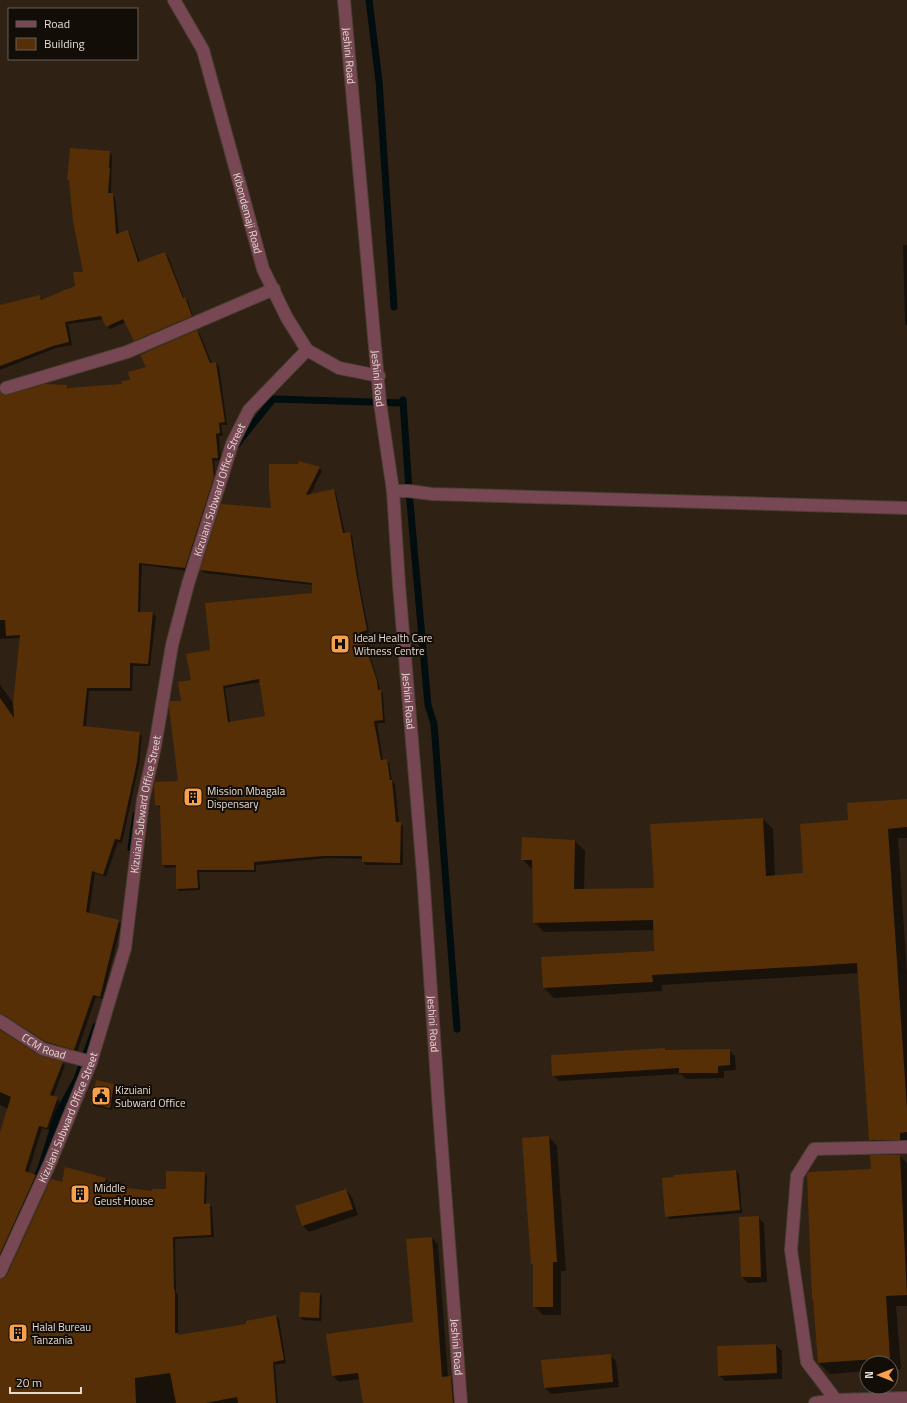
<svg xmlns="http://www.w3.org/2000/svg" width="907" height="1403" font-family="'Titillium Web',sans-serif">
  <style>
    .shadow { fill: #0007; fill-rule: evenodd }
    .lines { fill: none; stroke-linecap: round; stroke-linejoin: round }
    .stream { stroke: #020d0f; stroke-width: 7 }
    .building { fill: #562f06; fill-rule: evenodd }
    .minor-casing { stroke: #4c3f32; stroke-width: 14 }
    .minor { stroke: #784754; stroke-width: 12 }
    .labels { text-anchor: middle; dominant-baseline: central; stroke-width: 4; stroke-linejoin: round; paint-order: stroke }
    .street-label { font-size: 11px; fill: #e4dad2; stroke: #130d07 }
    .poi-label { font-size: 11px; fill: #e4dad2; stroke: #130d07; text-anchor: start }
  </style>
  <rect width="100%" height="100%" fill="#2f2214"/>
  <!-- shadow -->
  <g class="shadow">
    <path d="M109,152L112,155L111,194L115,197L119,234L128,231L130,234L140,262L165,253L168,256L184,298L188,301L194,319L137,343L134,340L126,322L110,329L107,326L104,319L68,324L72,345L56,348L0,370V307L40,296L43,300L76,287L84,272L70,181L68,180Z"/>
    <path d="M903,245H907V326L905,324Z"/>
    <path d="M197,331L200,334L212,364L216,363L219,366L227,425H221L223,436H219L221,460L214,461L216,480L188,571L142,565L140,613H153L156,616L150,666H133L132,691H89L86,727L139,733L142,736L139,765L122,843L118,842L106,877L95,873L89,914L118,921L121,924L103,999L96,997L77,1052L50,1045L8,1017H0V685L14,704L20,638L0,639V384L3,387L1,394L5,396L66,386L70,389L123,385L132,381L147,367Z"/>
    <path d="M319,468L322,471L310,495L333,490L336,493L345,533H349L352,536L359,581L369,632L363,635L379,684L380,691L383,694L385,723H377L383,761L386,760L389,763L392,781L395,784L399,823L403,826V865H366L363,862V859L327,858L256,865V872H199L200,890L179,891L177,888V867L166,868L163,865L161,808L156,805L179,782L183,702L192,681L211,651L312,594L313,585L204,573L201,570ZM261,682L266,717L230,723L225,688Z"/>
    <path d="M907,800V838H898L907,974V1149L880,1150L870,1140L859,973L662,985V991L554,998L544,988L655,952L654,930L544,932L534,922L532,869L522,859L575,841L585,851L584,890L655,889L651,825L763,819L773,829L775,876L804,874L849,821Z"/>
    <path d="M0,1031L39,1056L63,1063L65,1066L53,1097L60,1101L50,1130L42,1128L28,1173L36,1176L39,1179L0,1265V1135L8,1109L0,1105Z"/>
    <path d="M665,1049L667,1051L729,1050L735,1056L736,1070L724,1071V1078L686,1079L681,1074L559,1081L553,1075Z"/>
    <path d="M96,1082L114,1085L117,1088L112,1110L94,1106L92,1104Z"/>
    <path d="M549,1137L557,1146L566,1271H561V1315H543L534,1306V1266L532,1264Z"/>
    <path d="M871,1156H900L907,1163V1306H896L901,1369L891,1370V1363H867V1371L830,1374L819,1363L872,1170Z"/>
    <path d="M736,1171L739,1174L742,1213L669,1219L666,1216Z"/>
    <path d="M205,1173L207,1176L206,1205L209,1204L212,1207L214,1237L175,1239L176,1293L178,1294V1334L179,1336L247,1325L276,1316L279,1319L286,1363L275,1365L278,1403H0V1280L7,1276L62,1184L105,1178L108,1181V1184L126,1189L153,1192L166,1190Z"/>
    <path d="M346,1190L352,1197L358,1215L309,1232L303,1226Z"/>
    <path d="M758,1217L764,1223L767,1282L748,1283L742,1277Z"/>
    <path d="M432,1238L438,1244L448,1377H451L457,1383L459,1403H364L360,1379L339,1382L333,1376L414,1323Z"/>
    <path d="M319,1294L322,1296L321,1321L303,1320L300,1317Z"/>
    <path d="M776,1345L782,1351V1379L725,1381L719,1375Z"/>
    <path d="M610,1355L616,1361L619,1387L551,1394L545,1388Z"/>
  </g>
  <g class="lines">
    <!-- stream -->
    <g class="stream">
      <path d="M369,0L379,81L394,307"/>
      <path d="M403,400L409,491L428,705L434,724L457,1029"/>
      <path d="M237,444L273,399L403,403"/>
      <path d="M131,848L136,815"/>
      <path d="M0,1255L8,1241L25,1198L40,1171L58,1114L77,1079L96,1026"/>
    </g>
  </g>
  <!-- building -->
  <g class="building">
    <path d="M70,148L110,151L109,168H110L108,193H113L116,234L128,230L138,262L165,252L183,298L185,297L192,316L134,341L123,319L106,327L101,316L65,322L69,342L53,346L0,366V305L40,295L41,300L75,286L73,272H83L73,221L69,180H67Z"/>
    <path d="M197,330L210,363L216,362L225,422L219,423L220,433L216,434L218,458H212L214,477L185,568L139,563L138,612H153L148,664L130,663V688H87L83,726L140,732L137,762L120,840L115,839L103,875L92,871L86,912L119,920L100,997L93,995L74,1050L46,1042L4,1015L0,1014V698L14,718L13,703L20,635L6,636L5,620H0V392L4,395H8L45,384L67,385V388L122,384L121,381L130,380L128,372L146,367L140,355Z"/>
    <path d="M299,461L320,467L306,495L334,489L343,533L350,532L357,578L367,630L361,632L377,681L378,690H381L383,720L374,721L381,760L387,759L390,780H392L396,822H401L400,863L362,862V856H323L254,862V870H197L198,888L176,889V865H162L160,806L155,805L154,785L155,782L178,781L169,707L170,701H181L178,682L191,680L186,654L210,650L205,603L312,593V583L200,570L221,504L271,508L269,489V464H298ZM259,679L265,716L228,722L223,686Z"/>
    <path d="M907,799V827L888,829L907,1109V1132L900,1133V1140H869L857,963L811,966L652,975L653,982L543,988L541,957L654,951L653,920L533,923L532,860H521L522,837L575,840L574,889L654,888L650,824L763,818L766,876L803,873L800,824L848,820L847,803Z"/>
    <path d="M0,1030L39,1055L63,1062L50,1095L58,1097L47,1128L39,1126L25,1171L36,1175L0,1254V1132L11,1097L0,1092Z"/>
    <path d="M665,1048V1050L730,1049V1065L718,1066V1073H679V1068L552,1076L551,1055Z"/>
    <path d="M96,1080L114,1084L110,1108L91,1104Z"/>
    <path d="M549,1136L557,1262H553V1307H533V1264H531L522,1138Z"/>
    <path d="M870,1155H900L907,1295L886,1296L890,1358L818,1363L813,1299H812L807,1174L809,1172L871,1169Z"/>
    <path d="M65,1167L106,1178L105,1182L126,1188L152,1191V1189H166V1171L205,1172L204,1204L210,1203L211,1235L173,1237L174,1290H175V1333H178V1335L246,1324V1321L276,1315L284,1360L273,1362L276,1403H238L237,1397L206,1403H176L170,1373L135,1378L136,1403H0V1279L4,1278L7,1275L51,1179L62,1182Z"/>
    <path d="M736,1170L740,1210L665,1217L662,1178L674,1177V1175Z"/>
    <path d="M346,1189L353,1209L302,1226L295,1206Z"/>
    <path d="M759,1216L761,1277H741L739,1217Z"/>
    <path d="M432,1237L442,1377L451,1376L453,1403H363L358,1373L332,1376L326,1334L413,1322L406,1239Z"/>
    <path d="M300,1292L320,1293L319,1318L299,1317Z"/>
    <path d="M776,1344L777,1373L718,1376L717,1346Z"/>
    <path d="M611,1354L613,1382L544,1388L541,1360Z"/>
  </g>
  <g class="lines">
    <defs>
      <g id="minor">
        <path id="s1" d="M174,0L203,50L263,269L287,318L307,350L339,368L379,376"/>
        <path id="s2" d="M344,0L380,403L393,491L399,585L423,873L439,1111L461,1403"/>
        <path d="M6,388L127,352L274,289"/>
        <path d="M393,491H409L432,494L907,508"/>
        <path id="s3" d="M0,1021L43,1049L91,1062"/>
        <path id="s4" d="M0,1272L50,1163L91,1062L125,948L143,800L155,746L172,645L188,584L229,454L232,444L249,410L307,350"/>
        <path d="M836,1400L807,1362L791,1250L797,1176L814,1149L907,1147"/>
        <path d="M815,1403L836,1400L907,1398"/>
      </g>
    </defs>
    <!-- minor casing -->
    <use href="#minor" class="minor-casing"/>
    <!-- minor -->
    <use href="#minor" class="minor"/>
  </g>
  <!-- icons -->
  <defs>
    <symbol id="hospital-square" viewBox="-11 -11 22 22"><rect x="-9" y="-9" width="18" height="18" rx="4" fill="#f8a04b" stroke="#130d07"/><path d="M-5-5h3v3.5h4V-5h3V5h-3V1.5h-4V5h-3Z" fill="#111"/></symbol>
    <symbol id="building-square" viewBox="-11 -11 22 22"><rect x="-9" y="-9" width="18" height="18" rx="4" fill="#f8a04b" stroke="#130d07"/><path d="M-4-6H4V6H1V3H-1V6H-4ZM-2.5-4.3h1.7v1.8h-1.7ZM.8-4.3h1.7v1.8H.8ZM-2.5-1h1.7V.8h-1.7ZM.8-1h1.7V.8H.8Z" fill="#111"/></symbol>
    <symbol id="civic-square" viewBox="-11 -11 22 22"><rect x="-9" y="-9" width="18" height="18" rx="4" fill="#f8a04b" stroke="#130d07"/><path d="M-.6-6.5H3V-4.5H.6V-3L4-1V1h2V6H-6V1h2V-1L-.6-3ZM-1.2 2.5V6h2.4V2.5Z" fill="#111"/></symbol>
  </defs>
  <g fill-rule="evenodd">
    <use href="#hospital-square" x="329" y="633" width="22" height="22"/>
    <use href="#building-square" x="182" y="786" width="22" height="22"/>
    <use href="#civic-square" x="90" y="1085" width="22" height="22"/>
    <use href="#building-square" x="69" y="1183" width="22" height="22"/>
    <use href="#building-square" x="7" y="1322" width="22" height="22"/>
  </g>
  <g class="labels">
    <!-- street labels -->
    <g class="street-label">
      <text stroke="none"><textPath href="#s2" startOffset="56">Jeshini Road</textPath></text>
      <text stroke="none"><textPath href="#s1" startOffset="227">Kibondemaji Road</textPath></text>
      <text stroke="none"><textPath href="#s2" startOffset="380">Jeshini Road</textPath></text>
      <text stroke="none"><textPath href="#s4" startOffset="817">Kizuiani Subward Office Street</textPath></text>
      <text stroke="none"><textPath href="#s2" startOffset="704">Jeshini Road</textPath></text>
      <text stroke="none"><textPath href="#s4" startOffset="493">Kizuiani Subward Office Street</textPath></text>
      <text stroke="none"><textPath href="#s2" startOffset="1028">Jeshini Road</textPath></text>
      <text stroke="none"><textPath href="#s3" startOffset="51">CCM Road</textPath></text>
      <text stroke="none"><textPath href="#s4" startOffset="169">Kizuiani Subward Office Street</textPath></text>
      <text stroke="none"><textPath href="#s2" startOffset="1352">Jeshini Road</textPath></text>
    </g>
    <!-- poi labels -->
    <g class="poi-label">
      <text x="354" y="638">Ideal Health Care<tspan x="354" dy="13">Witness Centre</tspan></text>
      <text x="207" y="791">Mission Mbagala<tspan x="207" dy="13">Dispensary</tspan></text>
      <text x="115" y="1090">Kizuiani<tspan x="115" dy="13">Subward Office</tspan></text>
      <text x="94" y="1188">Middle<tspan x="94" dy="13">Geust House</tspan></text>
      <text x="32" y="1327">Halal Bureau<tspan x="32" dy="13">Tanzania</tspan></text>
    </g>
  </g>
  <!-- legend -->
  <rect x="8" y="8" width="130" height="52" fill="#130d07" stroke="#675f58"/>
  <rect x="16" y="21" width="20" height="6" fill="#784754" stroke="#675f58"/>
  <text x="44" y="28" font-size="12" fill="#e4dad2">Road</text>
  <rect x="16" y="38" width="20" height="12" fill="#562f06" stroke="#675f58"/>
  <text x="44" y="48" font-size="12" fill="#e4dad2">Building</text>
  <!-- north arrow -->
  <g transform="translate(879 1375) rotate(270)"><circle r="19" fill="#130d07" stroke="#675f58"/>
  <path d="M0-3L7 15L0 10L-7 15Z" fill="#f8a04b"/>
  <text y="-6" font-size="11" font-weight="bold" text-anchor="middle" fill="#e4dad2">N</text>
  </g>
  <!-- scale -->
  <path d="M10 1387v6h71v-6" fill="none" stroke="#e4dad2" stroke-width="2"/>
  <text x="16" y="1387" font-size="12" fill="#e4dad2" stroke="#130d07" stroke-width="3" paint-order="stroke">20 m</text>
</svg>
